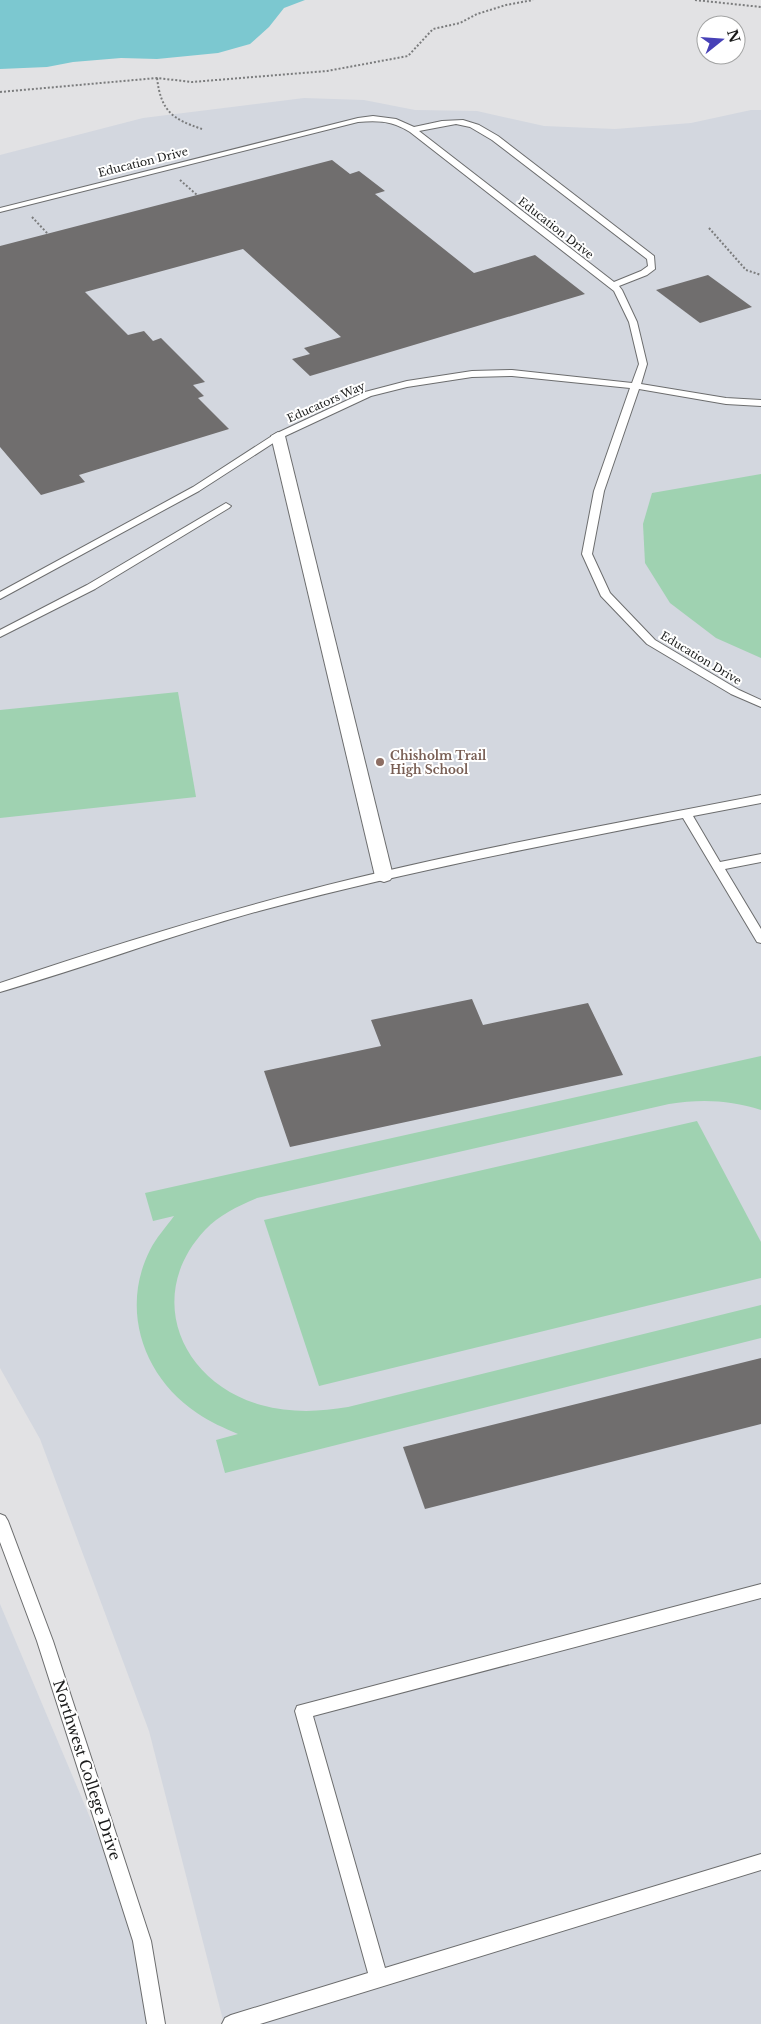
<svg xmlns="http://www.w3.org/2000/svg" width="761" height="2024" font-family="'Libre Baskerville',serif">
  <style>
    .built { fill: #d3d7df }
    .green { fill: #9fd2b1 }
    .water { fill: #7cc8d0 }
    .building { fill: #706e6e }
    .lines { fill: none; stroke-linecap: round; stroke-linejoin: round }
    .service-casing { stroke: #6c6d6e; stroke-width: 2 }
    .pedestrian-casing { stroke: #6c6d6e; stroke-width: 2 }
    .path { stroke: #7b7c7d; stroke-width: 2; stroke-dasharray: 2 2; stroke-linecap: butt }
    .service { fill: #fff; fill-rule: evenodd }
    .pedestrian { fill: #fff; fill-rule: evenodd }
    .education-dot { fill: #8d6e63; stroke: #fff; stroke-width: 2 }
    .labels { text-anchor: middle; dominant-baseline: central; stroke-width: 4; stroke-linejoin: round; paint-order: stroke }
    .far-street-label { font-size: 11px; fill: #1a1b1b; stroke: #fff }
    .education-label { font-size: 12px; font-weight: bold; fill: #785e54; stroke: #fff; text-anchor: start }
    .near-street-label { font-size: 15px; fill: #1a1b1b; stroke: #fff }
  </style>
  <rect width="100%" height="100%" fill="#e2e2e4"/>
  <!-- built -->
  <g class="built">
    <path d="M304,98L364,100L415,110L477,111L544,126L615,129L691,123L751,110H761V2024H224L149,1731L40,1439L0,1368V155L143,118Z"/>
    <path d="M0,1604L142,1941L152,2024H0Z"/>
  </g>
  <!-- green -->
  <g class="green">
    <path d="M761,474V658L716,638L670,603L645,563L643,524L652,493Z"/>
    <path d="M178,692L196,797L0,818V710Z"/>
    <path d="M761,1056V1110C730,1100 701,1099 669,1104L257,1198C238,1206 219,1215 205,1230C144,1295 180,1382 261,1405C290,1413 319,1412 348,1407L761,1305V1338L225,1473L216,1440L238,1434C224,1428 210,1422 197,1413C143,1377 120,1309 150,1250C156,1238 166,1227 174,1216L153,1221L145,1193Z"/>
    <path d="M697,1121L761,1242V1278L319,1386L264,1220Z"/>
  </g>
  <!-- water -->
  <path class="water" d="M0,0H305L284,8L269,27L250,44L218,53L157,59L121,58L73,62L47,67L0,69Z"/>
  <!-- building -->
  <g class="building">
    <path d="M332,160L350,174L359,171L385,191L375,194L474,273L535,255L585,294L310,376L292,359L310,354L304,348L341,337L243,249L85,292L128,335L144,331L153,341L161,338L205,382L193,385L204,396L198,398L229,429L79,475L85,482L41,495L0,447V246Z"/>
    <path d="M708,275L752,307L700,323L656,290Z"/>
    <path d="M472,999L483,1025L588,1003L623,1075L290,1147L264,1071L381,1046L371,1020Z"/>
    <path d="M761,1358V1424L425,1509L403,1447Z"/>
  </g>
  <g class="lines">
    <defs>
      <g id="service">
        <path d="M373,116L396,119L414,127L442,121L463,120L479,125L498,136L654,256L655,269L647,275L619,286L622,290L637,322L647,364L641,384L726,398L761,400V406L726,404L639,389L604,491L592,554L610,593L655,640L739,690L761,700V707L731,694L647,644L601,596L582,554L594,491L630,388L512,376L472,377L407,387L371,396L281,438L199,491L0,599V592L193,487L275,434L365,392L407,381L472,371L512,370L632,383L639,364L629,322L614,291L410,132C393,121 378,120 358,122L0,212V208L358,118ZM456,124L470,127L492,140L647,259L648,266L641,271L614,282L419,131Z"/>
        <path d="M226,503L231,506L229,508L95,589L0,637V630L87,585Z"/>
        <path d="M761,795V803L693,816L720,862L761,854V862L725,869L761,929V943L757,942L683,818C541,846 399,873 259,911C172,935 87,967 0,992V983C116,944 233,908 352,879C487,846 624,822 761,795Z"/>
        <path d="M0,1514L5,1516L8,1521L53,1641L151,1941L165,2024H147L133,1941L37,1641L0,1542Z"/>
        <path d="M761,1584V1598L313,1716L385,1968L761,1854V1870L260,2024H222L225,2018L231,2015L368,1973L295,1711L297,1706Z"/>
      </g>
      <path id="pedestrian" d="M278,432L285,436L393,876L390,880L384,882L378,880L375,876L271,436Z"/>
    </defs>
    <!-- service casing -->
    <use href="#service" class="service-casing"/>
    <!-- pedestrian casing -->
    <use href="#pedestrian" class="pedestrian-casing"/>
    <!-- path -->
    <g class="path">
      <path d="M695,0L761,7"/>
      <path d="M157,78C161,111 172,119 202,129"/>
      <path d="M0,92L157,78L192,82L327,71L408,56L433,29L460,23L477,14L506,5L533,0"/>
      <path d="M180,180L197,195"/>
      <path d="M32,217L48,234"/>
      <path d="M709,228L746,270L761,275"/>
    </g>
    <!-- service -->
    <use href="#service" class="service"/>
    <!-- pedestrian -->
    <use href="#pedestrian" class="pedestrian"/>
  </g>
  <!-- markers -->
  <circle class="education-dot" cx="380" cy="762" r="5"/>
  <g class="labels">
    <!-- far-street labels -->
    <g class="far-street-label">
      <text transform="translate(143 162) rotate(-14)">Education Drive</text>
      <text transform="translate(556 228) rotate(38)">Education Drive</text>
      <text transform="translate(326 402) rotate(-24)">Educators Way</text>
      <text transform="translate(701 658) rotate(31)">Education Drive</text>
    </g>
    <!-- education labels -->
    <g class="education-label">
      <text x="390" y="755">Chisholm Trail<tspan x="390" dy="14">High School</tspan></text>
    </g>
    <!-- near-street labels -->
    <g class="near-street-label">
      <text transform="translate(87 1770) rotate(72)">Northwest College Drive</text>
    </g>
  </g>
  <!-- north arrow -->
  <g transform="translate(721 40) rotate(73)"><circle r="24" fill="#ffffff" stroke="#a3a4a4"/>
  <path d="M0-4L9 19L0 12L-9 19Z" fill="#4741b7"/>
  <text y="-8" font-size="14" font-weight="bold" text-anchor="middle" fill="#1a1b1b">N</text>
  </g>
</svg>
